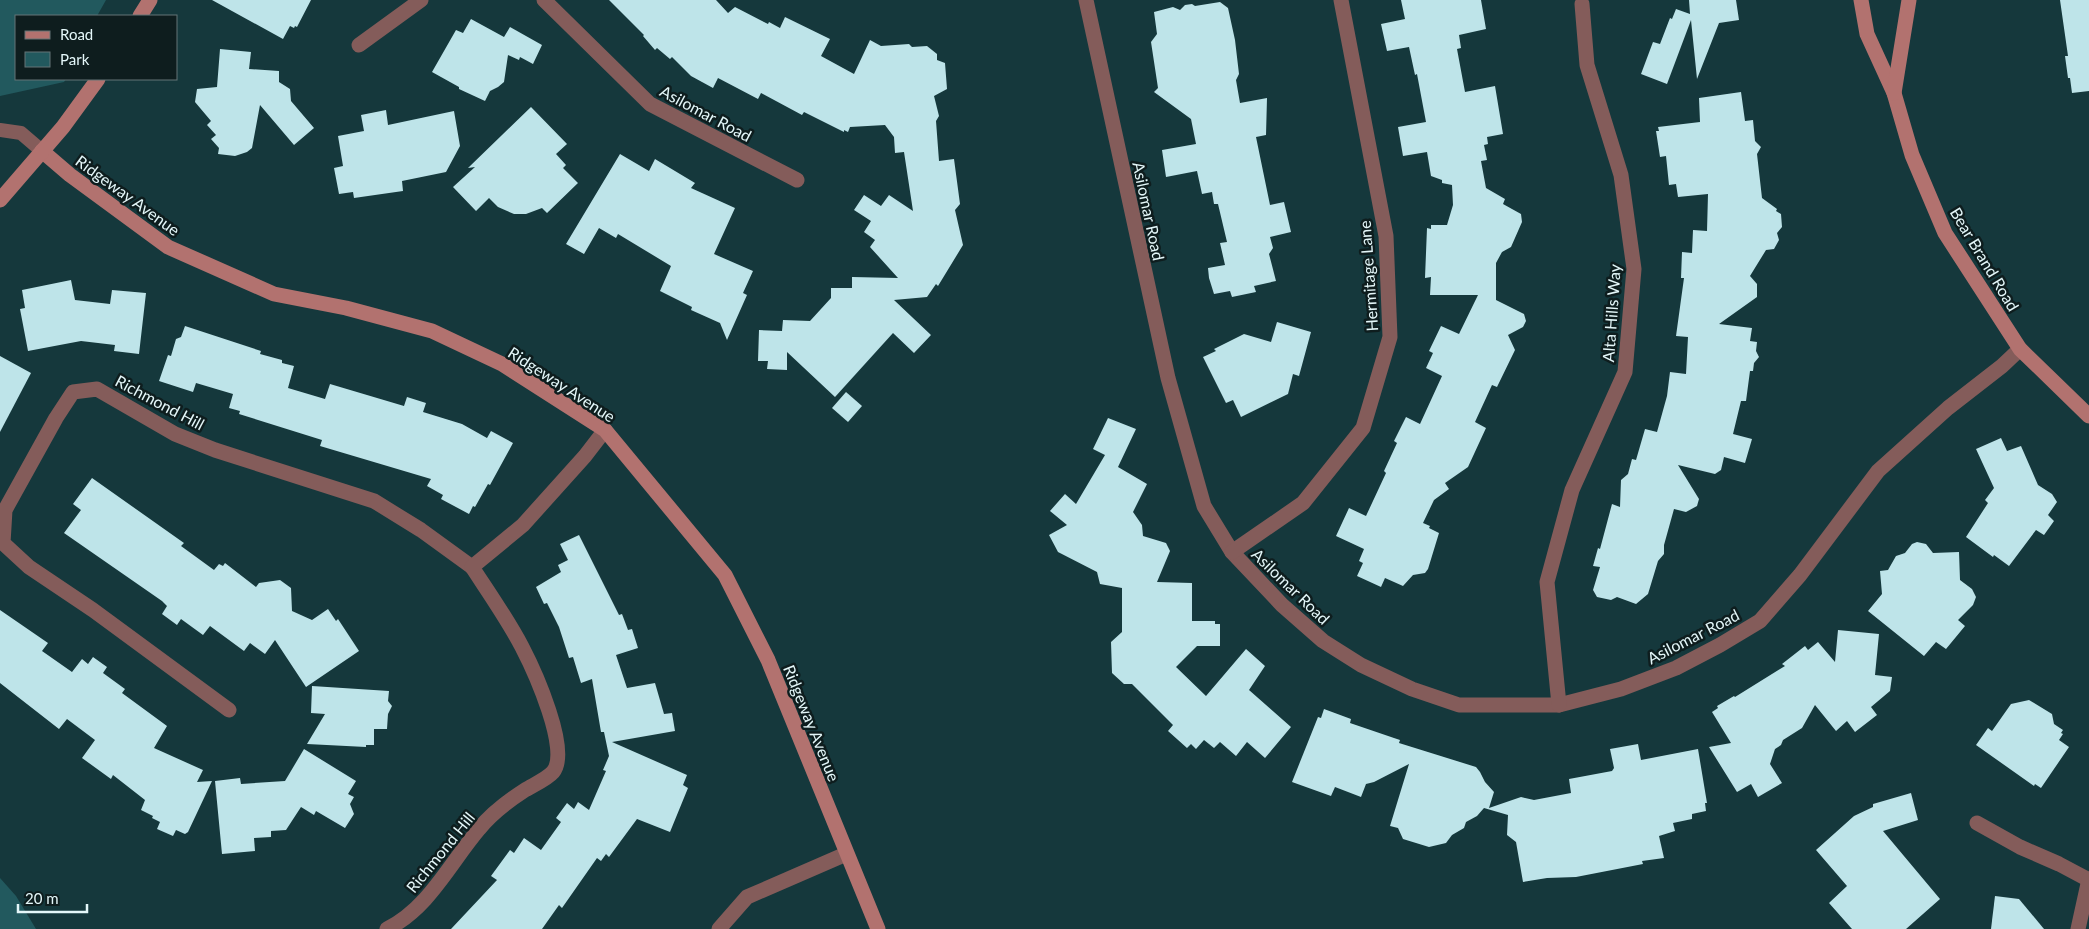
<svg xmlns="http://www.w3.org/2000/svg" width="2089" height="929" font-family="Lato,sans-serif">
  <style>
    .green { fill: #22595e }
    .building { fill: #bee4e9 }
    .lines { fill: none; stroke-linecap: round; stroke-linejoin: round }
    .lane { stroke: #845c5a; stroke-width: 14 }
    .street { stroke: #845c5a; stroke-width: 15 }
    .secondary { stroke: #b2726f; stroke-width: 15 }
    .labels { text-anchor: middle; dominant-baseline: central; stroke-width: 5; stroke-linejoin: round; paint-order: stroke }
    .street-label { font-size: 16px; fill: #e4f7f9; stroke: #0e1d1e }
  </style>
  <rect width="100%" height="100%" fill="#15383c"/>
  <!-- green -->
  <g class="green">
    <path d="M0,0H106L97,16H16V79H66L64,82L0,96Z"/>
    <path d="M0,878L16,896L36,929H0Z"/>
  </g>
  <!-- building -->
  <g class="building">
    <path d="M212,0H311L297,27L295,26L294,28L290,26L283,39Z"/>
    <path d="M609,0H716L728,13L735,7L768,24L769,22L780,28L785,17L830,39L821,56L854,74L870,40L881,46L909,44L912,47L927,46L937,54V60L945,63L947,89L934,96L939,116L936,121L939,161L954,159L960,204L955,210L963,245L938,286L936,284L927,297L894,300L931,335L914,353L893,333L835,397L787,352V370L767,369L768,361H758L759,330L782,331L783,320L810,321L831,298V288H852V277L898,278L870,247L875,240L864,232L871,221L854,210L864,195L881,206L889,195L913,211L904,152L895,153L894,137L885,125L850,127L848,132L844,130V132L804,112L802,115L761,93L758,99L718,78L713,88L691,76L672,57L670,59L657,48L655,50L643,36L644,35Z"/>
    <path d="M1401,0H1481L1486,29L1459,35L1461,48L1457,49L1465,92L1495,86L1503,134L1487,137L1488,144L1484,145L1487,160L1481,161L1486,188L1505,199L1503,204L1521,214L1522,222L1511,247L1502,252L1496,263V300L1524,314L1526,321L1523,327L1508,335L1515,350L1497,387L1492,385L1475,422L1486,428L1468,467L1445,483L1449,489L1434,500L1423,523L1430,526L1429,528L1439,533L1428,569L1425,573L1413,575L1403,586L1385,578L1381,587L1357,576L1363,563L1359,561L1364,549L1336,536L1349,508L1366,516L1386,473L1384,471L1397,443L1394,441L1406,417L1420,424L1442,376L1426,368L1433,353L1429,351L1441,326L1459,334L1478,295H1430L1431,277L1425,278L1427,228L1431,229V225H1447L1453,205L1452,185L1442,183V180L1431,176L1427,152L1403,156L1398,127L1426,122L1417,74L1415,75L1409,47L1387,51L1381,24L1405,19Z"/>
    <path d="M1689,0H1736L1739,20L1719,23L1697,79L1691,20L1667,84L1641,74L1653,42L1660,44L1670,18L1672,19L1676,9L1690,14Z"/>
    <path d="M2060,0H2089V91L2072,93L2070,78H2068L2065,56H2068Z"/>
    <path d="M1220,2L1228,8L1235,40L1239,74L1236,80L1240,103L1267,98L1266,135L1256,137L1270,205L1284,202L1291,232L1270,237L1273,248L1269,254L1276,281L1254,286L1256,292L1232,297L1230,291L1214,294L1209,278L1208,268L1225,265L1220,243L1227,242L1218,204H1214L1212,192L1202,194L1197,171L1166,177L1162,150L1196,144L1191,119L1154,92L1158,88L1151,42L1157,34L1154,12L1173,7L1180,10L1185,5L1192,4L1195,6Z"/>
    <path d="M471,19L504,37L510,27L542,45L533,64L520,57L519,60L508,55L504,82L498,87L490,91L485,101L459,89V87L432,72L456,30L463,33Z"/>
    <path d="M220,49L251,52L249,69L279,71V82L290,89L291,101L314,128L294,145L260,105L252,148L247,152L235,156L218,154L219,148L211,139L216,135L207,125L211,121L195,102L197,89L217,87Z"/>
    <path d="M1741,92L1745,121L1753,120L1755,141L1761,147L1757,154L1762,198L1777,209L1776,211L1781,214L1782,227L1777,233L1779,240L1774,249L1766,250L1750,276L1757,284V297L1719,324L1752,328L1750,341L1757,342L1756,351L1759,357L1754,363L1753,371H1750L1746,401H1741L1733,434L1752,439L1745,463L1724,457L1721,470L1715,474L1678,465L1699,499L1697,506L1686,512L1674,509L1664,545V554L1658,561L1648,594L1636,604L1617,597L1611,600L1597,597L1593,590L1600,567L1593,566L1598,548L1600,549L1612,504L1620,507L1621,480L1628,474L1632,459L1636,460L1645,429L1657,432L1667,396L1670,372L1686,374L1688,337L1676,336L1684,278H1681L1682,252L1692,253L1693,230L1707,231L1708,194L1678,197L1676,184L1669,185L1666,156L1660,157L1656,131H1659L1658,127L1700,122L1699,98Z"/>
    <path d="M531,107L567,144L556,154L566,165L563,168L578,183L547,213L542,208L526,214H514L498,207L489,198L476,211L453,187L475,167L468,168Z"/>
    <path d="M386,110L388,125L454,111L460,146L446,172L402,181L403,191L354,198L353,192L339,194L334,168L343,166L338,136L364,131L361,115Z"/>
    <path d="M620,154L649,171L655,159L695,183L691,188L735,208L714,254L753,271L743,293L747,295L727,340L720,323L691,310L692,307L660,291L671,266L618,234L616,238L599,228L584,254L566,244Z"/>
    <path d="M71,280L75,300L110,304L112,290L146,293L139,354L114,351L115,345L81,341L28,351L20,309L25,308L22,290Z"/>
    <path d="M1277,322L1311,332L1299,376L1293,374L1288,394L1241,417L1233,400L1226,403L1203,357L1216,351L1214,349L1244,334L1271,342Z"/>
    <path d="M185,326L261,351L260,354L282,360V363L294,366L288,388L325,399L330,384L404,406L407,397L426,403L423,412L462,424L487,438L491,431L513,443L490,485L488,484L475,507L473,506L469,514L441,499L443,495L427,486L431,479L320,446L322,440L239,414L240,411L229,408L233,394L196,383L193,392L159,381L168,355L171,356L176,339L181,337Z"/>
    <path d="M0,356L31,373L0,432Z"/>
    <path d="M846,392L862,406L848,422L832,408Z"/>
    <path d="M1108,418L1136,429L1118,467L1147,484L1133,512L1142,525L1143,536L1166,543L1170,551L1157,582L1192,583V621H1215V624H1220V646H1197L1176,667L1206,696L1246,649L1265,666L1249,690L1291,727L1265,758L1247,742L1236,756L1220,742L1214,748L1204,740L1196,749L1191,744L1187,748L1168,731L1173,725L1132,684H1124L1112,673L1111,642L1122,632V588L1100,584L1097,572L1058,552L1049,535L1067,525L1050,511L1065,494L1076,504L1105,455L1093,449Z"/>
    <path d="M2001,438L2007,451L2021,446L2038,485L2052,494L2057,502L2048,515L2054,521L2044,535L2036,530L2009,566L1994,555L1993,557L1966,537L1988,503L1985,500L1994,488L1976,449Z"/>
    <path d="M92,478L184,543L181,546L214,570L219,564L223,566L225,563L256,587L259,583L280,580L291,588L292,611L312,620L328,609L336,621L338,619L359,651L306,687L275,640L265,654L250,643L244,651L210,626L203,635L181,619L177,625L162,614L167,606L162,601L64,533L81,510L73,504Z"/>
    <path d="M579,535L619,615L622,614L628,630L632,629L638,648L616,655L627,688L655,683L664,714L672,713L675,731L612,742L687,775L683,785L688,788L670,832L637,819L609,857L606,854L601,861L597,858L562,908L559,905L542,929H451L497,880L491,876L510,850L514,853L524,838L541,850L561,822L556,818L567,803L574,809L578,802L589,810L606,771L603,770L609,756L604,732H601L592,679L581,683L573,657L569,658L559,627L547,603L544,604L536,587L561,572L558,565L568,560L560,544Z"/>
    <path d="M1917,542L1926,544L1933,553L1959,552L1960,580L1972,589L1976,597L1973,605L1958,620L1965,626L1946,649L1936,642L1924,656L1868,611L1882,594L1880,571L1888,570L1896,556L1905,553L1912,544Z"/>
    <path d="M0,610L48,643L42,651L72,672L82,659L88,664L93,657L107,667L103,673L125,689L122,693L167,726L154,748L203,770L197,782L212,781L188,832L185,834L176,830L173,836L157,829L160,822L152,818L153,816L141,810L145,800L113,775L111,779L82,758L95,740L67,719L59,729L0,683Z"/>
    <path d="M1838,630L1879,634L1875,675L1892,677L1890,691L1871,707L1877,715L1855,732L1847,721L1836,731L1815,705L1802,728L1783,740L1781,745L1775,749L1770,764L1782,783L1758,797L1751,784L1737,792L1709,747L1731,743L1712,712L1718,708L1717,706L1734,696L1735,697L1785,666L1782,664L1805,646L1808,650L1818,642L1835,662Z"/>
    <path d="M312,686L389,691L388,701L392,706L388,714L387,729H374V745H366V747L307,744L325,714L311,713Z"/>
    <path d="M2029,700L2052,714L2054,724L2063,730L2061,733L2063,734L2059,740L2069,747L2041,788L2035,784L2034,786L1976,745L1988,728L1992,731L2011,704Z"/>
    <path d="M1324,709L1351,719L1350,723L1394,738L1400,740L1399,743L1476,767L1480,772L1485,782L1494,792L1489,808L1521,797L1534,800L1571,793L1569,779L1612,771L1614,768L1610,749L1638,744L1641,760L1698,749L1707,803H1705L1706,811L1692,814V819L1673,823L1675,831L1659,836L1664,858L1642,861L1643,864L1576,877L1547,878L1523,882L1516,842L1507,835L1508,815L1484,808L1477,816L1466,822L1464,828L1452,835L1446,843L1429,847L1403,839L1398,828L1390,826L1409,764L1374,782L1366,784L1361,797L1335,787L1331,796L1292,782L1318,717L1321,718Z"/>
    <path d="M304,749L356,781L348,794L354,797L350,804L354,814L345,828L316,811L314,815L301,807L286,830L271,831V837L254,838L255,851L222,854L215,781L240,778L241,784L285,781Z"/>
    <path d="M1911,793L1918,820L1883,831L1940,899L1906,929H1852L1829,903L1847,886L1816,850L1854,816L1873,807V804Z"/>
    <path d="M1995,896L2019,899L2044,929H1991Z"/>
  </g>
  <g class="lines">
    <!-- lane -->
    <path class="lane" d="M0,130L21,133L42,151"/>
    <!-- street -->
    <g class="street">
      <path d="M544,0L650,104L797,180"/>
      <path d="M1086,0L1168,378L1204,506L1232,552L1282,605L1323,641L1361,665L1412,689L1459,705H1559L1621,689L1676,668L1720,645L1760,621L1800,575L1878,471L1948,408L2002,366L2020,349"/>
      <path d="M359,45L421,0"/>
      <path d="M1232,552L1303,503L1363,428L1390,337L1386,236L1341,0"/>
      <path d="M1559,705L1547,582L1572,490L1625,372L1634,269L1621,175L1587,65L1582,4"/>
      <path d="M229,710L93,610L29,567L3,543L5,510L56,418L73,392L97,389L175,434L215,450L374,501L421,530L472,567"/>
      <path d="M1977,823L2020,847L2059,864L2089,880"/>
      <path d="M387,929C429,908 450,863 479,829C491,814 508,801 525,790C533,785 547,779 553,772C571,751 534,670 522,647C508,620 489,593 472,567L523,525L585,456L605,430"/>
      <path d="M719,929L747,897L846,854"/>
      <path d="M2078,929L2089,879"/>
    </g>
    <!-- secondary -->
    <g class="secondary">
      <path d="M1861,0L1867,34L1894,93L1912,155L1945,233L2020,349L2089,416"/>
      <path d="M140,16L150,0"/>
      <path d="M1894,93L1909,0"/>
      <path d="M42,151L70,175L168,247L274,294L346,308L432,331L502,364L605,430L725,575L768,660L878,929"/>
      <path d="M0,200L63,127L98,79"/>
    </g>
  </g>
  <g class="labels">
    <!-- street labels -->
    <g class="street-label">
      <text transform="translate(706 113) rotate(28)">Asilomar Road</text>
      <text transform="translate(128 195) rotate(36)">Ridgeway Avenue</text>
      <text transform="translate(1149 211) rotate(78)">Asilomar Road</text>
      <text transform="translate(1985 259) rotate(59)">Bear Brand Road</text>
      <text transform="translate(1368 276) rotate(-94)">Hermitage Lane</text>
      <text transform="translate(1611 313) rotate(-86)">Alta Hills Way</text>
      <text transform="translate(562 384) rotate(33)">Ridgeway Avenue</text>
      <text transform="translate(160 402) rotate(28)">Richmond Hill</text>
      <text transform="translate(1291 586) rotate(44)">Asilomar Road</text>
      <text transform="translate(1693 636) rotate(-27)">Asilomar Road</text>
      <text transform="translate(812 723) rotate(68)">Ridgeway Avenue</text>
      <text transform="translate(440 852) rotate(-51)">Richmond Hill</text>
    </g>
  </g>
  <!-- legend -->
  <rect x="15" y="15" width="162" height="65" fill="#0e1d1e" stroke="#647476"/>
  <rect x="25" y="31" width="25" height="8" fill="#b2726f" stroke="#647476"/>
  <text x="60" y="40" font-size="15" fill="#e4f7f9">Road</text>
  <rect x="25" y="52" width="25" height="15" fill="#22595e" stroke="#647476"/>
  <text x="60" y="65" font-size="15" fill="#e4f7f9">Park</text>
  <!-- scale -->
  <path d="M18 904v8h69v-8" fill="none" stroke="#e4f7f9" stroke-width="2.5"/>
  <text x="25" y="904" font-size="15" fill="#e4f7f9" stroke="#0e1d1e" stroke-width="4" paint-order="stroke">20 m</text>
</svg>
